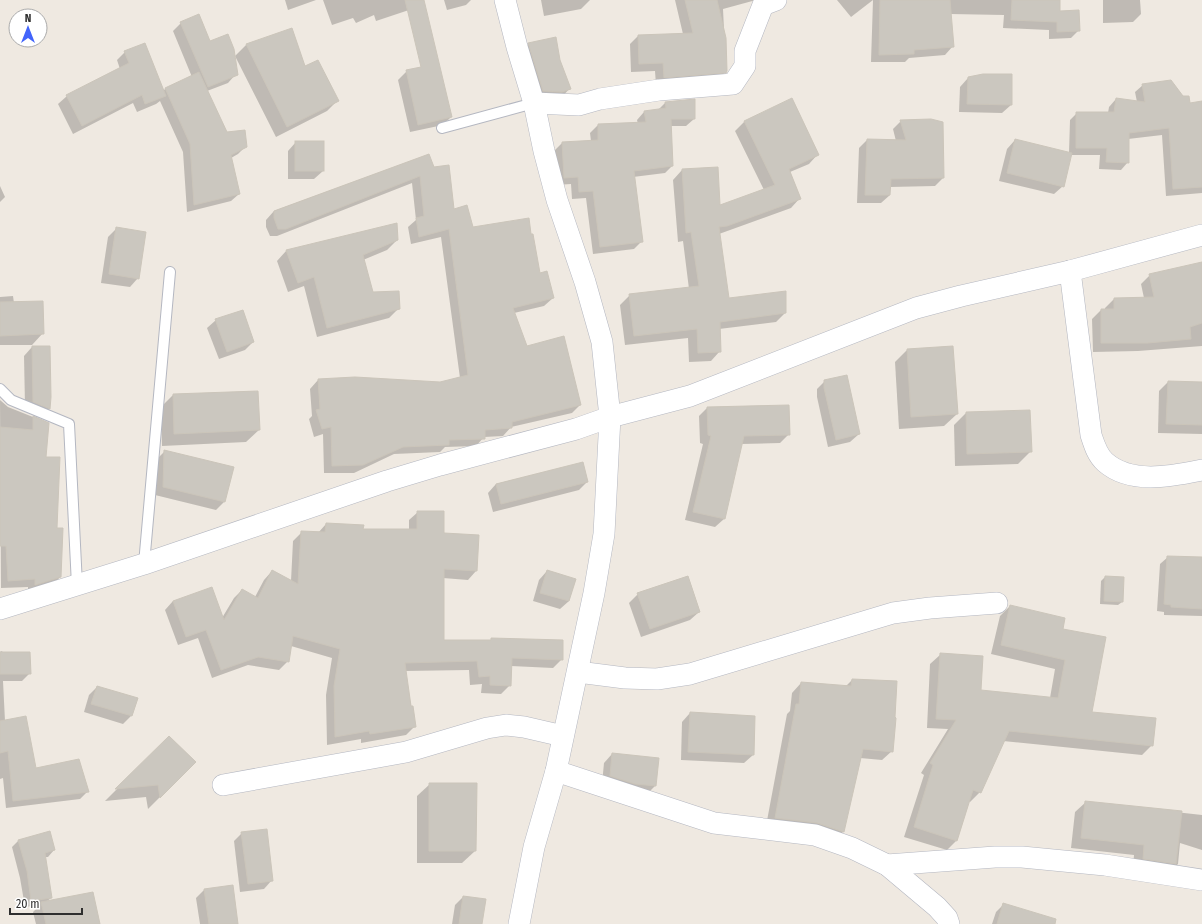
<svg xmlns="http://www.w3.org/2000/svg" width="1202" height="924" font-family="'Fira Sans Condensed',sans-serif">
  <style>
    .shadow { fill: #0003 }
    .building { fill: #cbc7bf; stroke: #cbc5ba }
    .lines { fill: none; stroke-linecap: round; stroke-linejoin: round }
    .service-casing { stroke: #b4b7c1; stroke-width: 12 }
    .minor-casing { stroke: #b4b7c1; stroke-width: 22 }
    .service { stroke: #fff; stroke-width: 10 }
    .minor { stroke: #fff; stroke-width: 21 }
  </style>
  <rect width="100%" height="100%" fill="#efe9e1"/>
  <!-- shadow -->
  <g class="shadow">
    <path d="M285,0H316L288,10Z"/>
    <path d="M323,0H417L409,10L376,21L374,15L356,23L353,18L332,25Z"/>
    <path d="M444,0H471L466,5L447,10Z"/>
    <path d="M541,0H590L581,9L544,16Z"/>
    <path d="M675,0H756L723,9L726,71L717,80L656,85L655,71L631,72L630,44L638,36L683,34Z"/>
    <path d="M837,0H873L851,17Z"/>
    <path d="M873,0H1059V12L1079,30L1071,38L1049,39V30L1003,28L1004,15L950,14L953,46L945,55L909,58L905,62H871Z"/>
    <path d="M1103,0H1140L1141,14L1133,22L1103,23Z"/>
    <path d="M181,23L210,42L236,74L228,83L207,91L227,133L246,146L238,154L231,158L239,194L231,201L187,212L183,152L160,101L156,104L137,112L133,103L73,134L58,104L67,96L120,69L117,60L125,52L163,91L165,89L192,77L173,31Z"/>
    <path d="M292,30L305,67L338,100L327,111L276,137L235,56L246,45Z"/>
    <path d="M529,44L560,61L569,89L563,96L536,98L522,50Z"/>
    <path d="M407,71L451,117L443,125L410,132L398,80Z"/>
    <path d="M968,78L1011,105L1002,113L959,112L960,87Z"/>
    <path d="M1143,85L1183,98L1189,104L1202,109V193L1166,196L1162,135L1128,139V162L1121,170L1099,169L1100,155H1070L1063,186L1054,194L999,181L1007,149L1015,140L1069,153L1070,120L1077,113H1108L1109,107L1116,99L1137,102L1135,92Z"/>
    <path d="M792,99L818,154L809,164L790,172L800,198L791,208L719,234L728,299L785,313L776,322L719,329L720,351L711,361L689,362L688,338L625,345L620,305L630,295L689,289L683,241L678,242L673,180L682,170L719,207L764,190L735,131L744,122Z"/>
    <path d="M666,102L694,119L686,126H671L672,166L665,173L633,177L642,241L634,249L593,254L586,198L572,199L571,184L556,185L555,150L562,143L591,141L590,133L598,125L638,124L637,120L644,112L658,110Z"/>
    <path d="M901,121L943,178L935,186L890,187V195L881,203H857L859,148L867,140L896,141L893,129Z"/>
    <path d="M296,142H323V171L314,179H288V151Z"/>
    <path d="M428,155L454,210L472,228L539,274L553,298L544,306L514,313L526,347L580,405L572,413L511,427L503,436L484,437L476,446L445,447L440,452L394,454L354,473H324L323,434L314,437L309,419L312,416L310,389L318,380L441,383L460,378L441,237L411,244L408,227L416,220L412,183L277,236H270L266,227V220L274,211Z"/>
    <path d="M0,186L5,197L0,202Z"/>
    <path d="M396,224L397,240L387,250L363,260L372,293L399,308L389,318L317,337L304,286L288,292L277,261L286,251Z"/>
    <path d="M117,228L138,278L130,287L101,283L108,237Z"/>
    <path d="M1202,263V346L1138,351L1093,352L1092,319L1101,310H1105V308L1114,299L1144,298L1141,284L1150,275Z"/>
    <path d="M13,296L14,303L43,333L32,345H0V297Z"/>
    <path d="M216,320L253,342L245,350L219,359L207,328Z"/>
    <path d="M32,347H49V409L41,417L25,406L24,356Z"/>
    <path d="M907,350L957,414L944,426L899,429L895,362Z"/>
    <path d="M825,381L859,434L850,442L828,447L817,397V389Z"/>
    <path d="M1168,382L1202,383V434L1158,433L1159,391Z"/>
    <path d="M173,395L259,430L246,442L162,446L161,407Z"/>
    <path d="M0,400L8,407L48,423L45,458L56,529L60,577L53,585L28,592V587L1,588Z"/>
    <path d="M788,406L789,434L780,443L741,444L724,519L715,527L685,520L703,444L700,443L699,416L707,408Z"/>
    <path d="M966,413L1031,451L1018,464L955,466L954,425Z"/>
    <path d="M165,451L233,468L224,502L216,510L155,495L157,459Z"/>
    <path d="M582,463L587,482L579,490L493,512L488,493L496,484Z"/>
    <path d="M418,512L443,534L476,571L468,580L443,578V641H489L492,639L562,659L553,668L511,666L510,685L501,694L481,693L482,684L470,685L469,670L405,671L411,707L415,726L406,735L361,743V739L327,745L326,695L332,658L291,646L288,661L279,670L248,665L212,678L198,638L178,645L165,610L173,601L222,618L234,598L242,590L255,597L264,580L272,571L291,581L293,541L302,532L318,533L326,524L362,530H409V520Z"/>
    <path d="M1168,557L1202,558V616L1164,615V612L1157,611L1160,564Z"/>
    <path d="M547,571L575,580L569,601L560,609L533,601L539,580Z"/>
    <path d="M1105,577L1122,602L1118,605L1100,604L1101,581Z"/>
    <path d="M638,594L699,612L690,620L641,637L629,603Z"/>
    <path d="M1010,606L1062,630L1090,713L1152,745L1142,755L1003,741L980,792L970,802L969,801L957,840L947,850L904,837L924,775L921,773L948,729L927,728L930,664L940,655L980,691L1050,698L1055,669L991,654L1000,616Z"/>
    <path d="M2,651L3,653L30,673L22,681H3L5,721L35,770L87,792L80,799L6,808L3,778L0,779V652Z"/>
    <path d="M852,680L892,751L882,760L860,758L843,832L834,841L766,826L787,714L790,711L792,693L801,683L845,687Z"/>
    <path d="M97,687L136,699L131,716L123,724L84,712L89,695Z"/>
    <path d="M690,713L753,755L744,763L681,760L682,722Z"/>
    <path d="M169,737L195,762L148,809L146,797L105,801Z"/>
    <path d="M612,754L655,786L647,794L602,784L604,763Z"/>
    <path d="M430,784L475,851L462,863H417V796Z"/>
    <path d="M1086,802L1202,815V850L1180,843L1178,864L1168,874L1133,869L1134,855L1071,848L1075,812Z"/>
    <path d="M242,833L272,880L264,889L240,892L234,841Z"/>
    <path d="M18,841L54,850L48,857H45L51,898L46,902L99,924H36L33,912L40,905L25,907L20,878L12,847Z"/>
    <path d="M204,890L237,924H200L196,898Z"/>
    <path d="M463,897L481,924H452L455,905Z"/>
    <path d="M1004,904L1033,924H992L996,912Z"/>
  </g>
  <!-- building -->
  <g class="building">
    <path d="M405,0H424L452,117L418,125L406,70L421,67Z"/>
    <path d="M685,0H717L726,38L727,71L726,73L664,78L663,63L639,64L638,35L693,33Z"/>
    <path d="M880,0H950L954,47L914,50V54L879,55Z"/>
    <path d="M1012,0H1060V11L1079,10L1080,31L1057,32V22L1011,20Z"/>
    <path d="M199,14L210,41L228,34L234,49L238,75L208,87L180,22Z"/>
    <path d="M292,28L305,66L318,60L339,101L287,127L246,44Z"/>
    <path d="M556,37L560,60L571,89L562,92L543,91L528,43Z"/>
    <path d="M145,43L166,96L145,104L142,95L82,126L66,95L129,63L124,51Z"/>
    <path d="M199,72L227,132L245,130L247,147L231,155L240,194L194,205L190,144L165,88Z"/>
    <path d="M983,74H1012V105L967,104L968,77Z"/>
    <path d="M1171,80L1183,96H1189L1190,103L1202,101V187L1173,189L1169,128L1129,133V163L1106,162L1107,148H1076V112H1114L1116,98L1145,102L1142,84Z"/>
    <path d="M792,98L819,155L789,169L801,199L727,226L719,227L729,298L786,291V313L720,322L721,352L698,353L697,329L634,336L629,294L699,286L691,232L686,233L682,169L718,167L720,205L775,185L744,121Z"/>
    <path d="M695,99V119H671L673,166L634,171L643,242L600,247L593,191L579,192L578,177L564,178L562,142L598,140V124L646,122L644,111L666,108L665,102Z"/>
    <path d="M931,119L943,122L944,178L891,179L890,195H865L867,139L906,140L900,120Z"/>
    <path d="M1015,139L1072,153L1064,187L1007,173Z"/>
    <rect x="295" y="141" width="29" height="30"/>
    <path d="M429,154L434,167L449,165L454,209L467,205L473,227L529,218L531,234H533L540,273L547,271L554,298L513,308L527,346L564,336L581,405L512,422V428L485,430V439L449,440V445L403,447L363,465L332,466L331,427L322,429L316,410L320,409L318,379L355,377L440,382L468,375L449,229L419,237L416,218L424,216L420,176L286,229H278L274,218V211Z"/>
    <path d="M397,223L398,240L363,255L373,292L399,291L400,309L327,328L314,277L298,283L286,250Z"/>
    <path d="M116,227L146,232L139,279L109,274Z"/>
    <path d="M1202,262V323L1190,327L1191,339L1148,343H1101V309H1114V298L1154,297L1149,274Z"/>
    <path d="M43,301L44,334L0,336V302Z"/>
    <path d="M243,310L254,342L227,352L215,319Z"/>
    <path d="M32,346H50L51,397L50,409L33,402Z"/>
    <path d="M953,346L958,414L911,417L907,349Z"/>
    <path d="M847,375L860,434L836,440L824,388V380Z"/>
    <path d="M1168,381L1202,382V425L1166,424Z"/>
    <path d="M258,391L260,430L174,434L173,394Z"/>
    <path d="M789,405L790,435L744,436L725,519L693,512L711,436L708,435L707,407Z"/>
    <path d="M1030,410L1032,452L967,454L966,412Z"/>
    <path d="M33,416L49,423L46,457H60L57,528H63L61,577L35,585V579L8,581L6,546H0V427L33,430Z"/>
    <path d="M164,450L234,467L225,502L163,487Z"/>
    <path d="M583,462L588,482L501,504L496,484Z"/>
    <path d="M417,511H444V533L479,535L477,571L444,569V640H491V638L563,640V660L512,658L511,686L490,685V676L479,677L477,661L405,663L411,706H413L416,727L370,734L369,731L335,737L334,686L340,649L293,636L289,662L258,657L221,670L206,630L186,637L173,601L212,587L224,620L242,589L258,598L272,570L298,584L301,531L325,532L326,523L364,525L363,529H417Z"/>
    <path d="M1167,556L1202,557V609L1171,607V605L1164,604Z"/>
    <path d="M547,570L576,579L569,601L540,593Z"/>
    <path d="M688,576L700,612L650,629L637,593Z"/>
    <path d="M1105,576L1124,577L1123,602L1104,601Z"/>
    <path d="M1010,605L1065,618L1063,629L1106,637L1092,712L1156,718L1153,746L1009,731L981,793L973,790L957,841L914,827L933,765L930,763L956,720L936,719L940,653L983,656L981,690L1058,698L1065,660L1001,645Z"/>
    <path d="M0,652H30L31,674H0Z"/>
    <path d="M852,679L897,681L895,717L896,718L893,752L863,749L844,832L817,823L775,818L796,704H799L801,682L851,686Z"/>
    <path d="M97,686L138,698L132,716L91,704Z"/>
    <path d="M690,712L755,716L754,755L688,752Z"/>
    <path d="M26,716L36,768L79,759L89,792L13,801L8,751L0,753V721Z"/>
    <path d="M169,736L196,762L160,798L158,785L115,789Z"/>
    <path d="M612,753L659,758L656,786L635,784L610,776Z"/>
    <path d="M429,783H477L476,851H429Z"/>
    <path d="M1085,801L1182,811L1176,864L1143,859L1144,845L1081,838Z"/>
    <path d="M267,829L273,881L248,884L241,832Z"/>
    <path d="M50,831L55,850L45,853L52,898L31,901L27,871L18,840Z"/>
    <path d="M233,885L238,924H209L204,889Z"/>
    <path d="M93,892L100,924H46L41,902Z"/>
    <path d="M463,896L486,899L482,924H459Z"/>
    <path d="M1003,903L1056,919L1055,924H997Z"/>
  </g>
  <g class="lines">
    <defs>
      <g id="service">
        <path d="M442,128L534,103"/>
        <path d="M0,389L11,400L69,424L77,585"/>
        <path d="M144,564L170,272"/>
      </g>
      <g id="minor">
        <path d="M505,0L517,47L534,103L544,151L557,200L585,282L602,342L610,417L604,534L594,593L556,771L534,847L519,924"/>
        <path d="M534,103L579,105L600,99L659,90L733,84L745,66V51L763,5L776,0"/>
        <path d="M1070,271L1091,435C1094,444 1097,455 1105,462C1131,485 1172,476 1202,470"/>
        <path d="M0,609L144,564L387,481L440,465L576,429L610,417L690,396L916,308L961,296L1070,271L1202,235"/>
        <path d="M578,672L625,678L657,679L690,674L893,613L930,608L997,603"/>
        <path d="M556,771L714,823L815,835L852,848L887,865L937,907L947,918L949,924"/>
        <path d="M223,785L406,752L487,728L506,725L524,727L563,736"/>
        <path d="M887,865L995,857H1022L1105,865L1202,880"/>
      </g>
    </defs>
    <!-- service casing -->
    <use href="#service" class="service-casing"/>
    <!-- minor casing -->
    <use href="#minor" class="minor-casing"/>
    <!-- service -->
    <use href="#service" class="service"/>
    <!-- minor -->
    <use href="#minor" class="minor"/>
  </g>
  <!-- north arrow -->
  <g transform="translate(28 28)"><circle r="19" fill="#ffffff" stroke="#ababab"/>
  <path d="M0-3L7 15L0 10L-7 15Z" fill="#4264fb"/>
  <text y="-6" font-size="11" font-weight="bold" text-anchor="middle" fill="#2e2e2e">N</text>
  </g>
  <!-- scale -->
  <path d="M10 908v6h72v-6" fill="none" stroke="#2e2e2e" stroke-width="2"/>
  <text x="16" y="908" font-size="12" fill="#2e2e2e" stroke="#ffffff" stroke-width="3" paint-order="stroke">20 m</text>
</svg>
